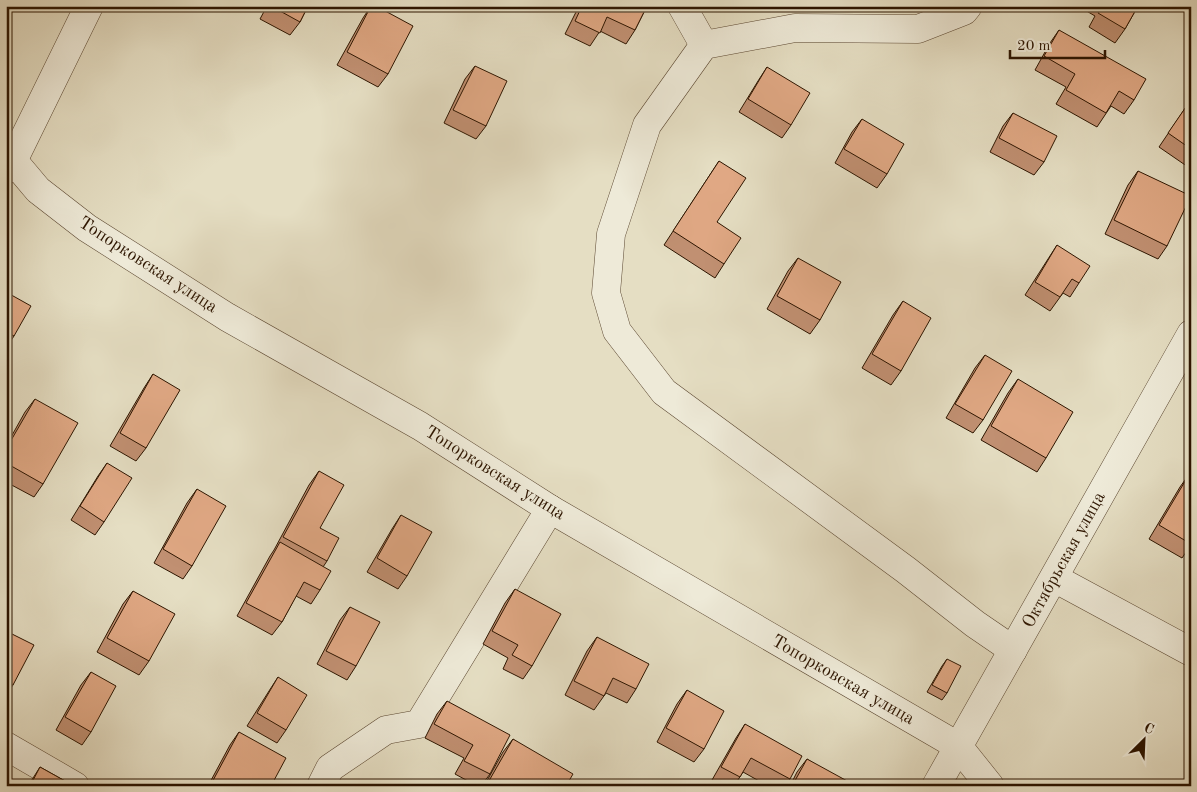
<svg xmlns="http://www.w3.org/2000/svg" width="1197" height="792" font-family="'Old Standard TT',serif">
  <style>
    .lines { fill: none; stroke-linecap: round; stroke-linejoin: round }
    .minor-casing { stroke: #5b4731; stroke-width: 29 }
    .minor { stroke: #eeead8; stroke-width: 28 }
    .wall { fill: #c19072; stroke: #2d1500 }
    .building { fill: #e0a884; stroke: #2d1500 }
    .labels { text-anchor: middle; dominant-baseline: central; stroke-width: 4.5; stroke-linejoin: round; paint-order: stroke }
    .street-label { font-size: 18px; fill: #2d1500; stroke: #eeead8 }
  </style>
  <rect width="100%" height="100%" fill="#e5dec3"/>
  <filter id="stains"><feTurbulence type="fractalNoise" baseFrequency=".004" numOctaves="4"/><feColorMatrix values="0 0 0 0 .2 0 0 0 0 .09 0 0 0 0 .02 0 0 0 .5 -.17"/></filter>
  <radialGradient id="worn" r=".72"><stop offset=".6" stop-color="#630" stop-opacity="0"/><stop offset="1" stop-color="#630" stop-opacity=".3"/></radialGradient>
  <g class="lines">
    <defs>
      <g id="minor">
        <path d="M682,6L704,45"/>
        <path d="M968,6L964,11L918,29L795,28L704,45L647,125L611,234L606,293L617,331L664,392L906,570L975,624L1013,650"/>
        <path d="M6,152L38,190L87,228L227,317L420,426L550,509L958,746L990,786"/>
        <path d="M6,170L13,161L89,6"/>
        <path d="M1054,578L1191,652"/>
        <path d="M6,746L75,786"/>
        <path d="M321,786L330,768L386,730L419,724L550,509"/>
        <path d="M936,786L1191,334"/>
      </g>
    </defs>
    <!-- minor casing -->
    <use href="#minor" class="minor-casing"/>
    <!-- minor -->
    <use href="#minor" class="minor"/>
  </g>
  <!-- wall -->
  <g class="wall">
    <path d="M267,6H308L300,22L290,35L260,19Z"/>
    <path d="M371,6L388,74L378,87L337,65L363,18Z"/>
    <path d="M579,6H647L635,30L626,44L600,31L590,46L565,34Z"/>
    <path d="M1078,6H1138L1125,29L1115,43L1089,27L1095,16Z"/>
    <path d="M1059,30L1134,100L1124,114L1111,106L1097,127L1056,104L1066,87L1035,70L1050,43Z"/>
    <path d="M475,66L486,126L476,139L444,123L465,79Z"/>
    <path d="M767,67L791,125L782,138L739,112L758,81Z"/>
    <path d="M1190,101H1191V169L1159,147Z"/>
    <path d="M1013,113L1044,162L1034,175L990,152L1003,126Z"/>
    <path d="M862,119L887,174L877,188L835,163L852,132Z"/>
    <path d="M719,161L717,222L724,264L715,278L664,245Z"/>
    <path d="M1138,171L1167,246L1158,259L1105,234L1128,185Z"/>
    <path d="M1057,245L1079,283L1070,297L1063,293L1050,311L1025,295L1048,259Z"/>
    <path d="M798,258L820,320L810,334L767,309L788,271Z"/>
    <path d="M6,292L14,336L6,348Z"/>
    <path d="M903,301L901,371L891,385L862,368L893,315Z"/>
    <path d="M985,355L983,420L973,433L946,418L975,368Z"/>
    <path d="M153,374L146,448L136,461L110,446L144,388Z"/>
    <path d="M1018,379L1046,458L1037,472L981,440L1008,393Z"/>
    <path d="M35,399L43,484L34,497L6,482V446L25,412Z"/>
    <path d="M107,463L104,522L95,535L71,520L98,476Z"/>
    <path d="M319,471L320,528L327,561L323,567L320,590L311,604L296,596L282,622L272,635L237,616L270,556L274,550L309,485Z"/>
    <path d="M1190,473L1191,474V545L1182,558L1149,539L1180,487Z"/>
    <path d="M197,489L192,566L183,579L154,563L187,503Z"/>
    <path d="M401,515L407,576L398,589L367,572L392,529Z"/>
    <path d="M515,589L532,666L523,679L503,669L508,658L483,644L505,603Z"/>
    <path d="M133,591L149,661L139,675L97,652L123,604Z"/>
    <path d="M350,607L356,666L347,680L317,664L340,620Z"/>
    <path d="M6,631L13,685L6,695Z"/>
    <path d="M597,637L636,689L627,703L606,693L594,710L565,695L587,651Z"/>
    <path d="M947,659V693L942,700L927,692L942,666Z"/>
    <path d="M91,672V732L82,745L56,730L81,685Z"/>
    <path d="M278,677L286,730L277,743L247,726L269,691Z"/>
    <path d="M687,690L704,749L694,762L657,742L677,704Z"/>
    <path d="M447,701L490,774L481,786H477L455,774L464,758L425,738L437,714Z"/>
    <path d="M745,724L790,779L785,786H768L743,772L734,786H722L712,780L736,738Z"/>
    <path d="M239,732L271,786H208L230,745Z"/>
    <path d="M513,739L566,786H484L503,752Z"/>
    <path d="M807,759L847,786H790L797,772Z"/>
    <path d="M40,767L74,786H28Z"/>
  </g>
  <!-- building -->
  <g class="building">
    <path d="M271,6H308L300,22Z"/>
    <path d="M371,6H376L413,26L388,74L347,52Z"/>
    <path d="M582,6H647L635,30L607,17L600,33L575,21Z"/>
    <path d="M1102,6H1138L1125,29L1098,13Z"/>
    <path d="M1059,30L1146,79L1134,100L1119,91L1106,113L1066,90L1075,74L1044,56Z"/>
    <path d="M475,66L507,81L486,126L453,110Z"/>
    <path d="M767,67L810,93L791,125L748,99Z"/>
    <path d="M1190,101H1191V149L1168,133Z"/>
    <path d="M1013,113L1057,136L1044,162L999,138Z"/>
    <path d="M862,119L904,144L887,174L844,149Z"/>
    <path d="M719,161L746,178L717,222L741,238L724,264L673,231Z"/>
    <path d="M1138,171L1191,196L1167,246L1114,220Z"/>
    <path d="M1057,245L1090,266L1079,283L1072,279L1060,297L1035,282Z"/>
    <path d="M798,258L841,282L820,320L777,296Z"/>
    <path d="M6,292L31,306L14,336L6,332Z"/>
    <path d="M903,301L931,318L901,371L872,354Z"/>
    <path d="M985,355L1012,371L983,420L955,404Z"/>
    <path d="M153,374L180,390L146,448L120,433Z"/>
    <path d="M1018,379L1073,412L1046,458L991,426Z"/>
    <path d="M35,399L78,423L43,484L6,463V449Z"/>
    <path d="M107,463L132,478L104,522L80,506Z"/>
    <path d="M319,471L344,485L320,528L339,538L327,561L283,537Z"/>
    <path d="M1190,473L1191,474V544L1159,525Z"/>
    <path d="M197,489L226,506L192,566L163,549Z"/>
    <path d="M401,515L432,532L407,576L377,558Z"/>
    <path d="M280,542L331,571L320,590L304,582L282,622L246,603Z"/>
    <path d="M515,589L561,614L532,666L512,655L518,645L492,631Z"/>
    <path d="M133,591L175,614L149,661L107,638Z"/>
    <path d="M350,607L380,622L356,666L326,651Z"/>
    <path d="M6,631L34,645L13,685L6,682Z"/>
    <path d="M597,637L649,664L636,689L613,678L604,696L574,681Z"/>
    <path d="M947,659L961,666L947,693L932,685Z"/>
    <path d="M91,672L116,686L91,732L65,717Z"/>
    <path d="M278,677L307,695L286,730L257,713Z"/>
    <path d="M687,690L724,711L704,749L666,728Z"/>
    <path d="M447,701L510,735L490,774L464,761L473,745L434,724Z"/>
    <path d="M745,724L802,756L790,779L751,758L740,777L721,767Z"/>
    <path d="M239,732L286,758L271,786H263L254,781L251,786H210Z"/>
    <path d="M513,739L573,774L566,786H486Z"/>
    <path d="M807,759L849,782L847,786H792Z"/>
    <path d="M40,767L74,786H30Z"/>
    <path d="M400,783L405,786H398Z"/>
  </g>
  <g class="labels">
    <!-- street labels -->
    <g class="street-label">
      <text transform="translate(148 265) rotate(33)">Топорковская улица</text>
      <text transform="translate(495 473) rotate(32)">Топорковская улица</text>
      <text transform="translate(1064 560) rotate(-61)">Октябрьская улица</text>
      <text transform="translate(843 680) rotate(30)">Топорковская улица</text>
    </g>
  </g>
  <!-- margin -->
  <rect width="1197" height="792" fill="none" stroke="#e5dec3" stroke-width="25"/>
  <rect x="8" y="8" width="1182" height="777" fill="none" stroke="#2d1500" stroke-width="2.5"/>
  <rect x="12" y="12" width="1172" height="767" fill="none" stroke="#2d1500"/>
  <!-- north arrow -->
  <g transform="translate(1144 740) rotate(24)" stroke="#eeead8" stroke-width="4" paint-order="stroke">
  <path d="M0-4L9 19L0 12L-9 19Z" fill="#2d1500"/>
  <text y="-8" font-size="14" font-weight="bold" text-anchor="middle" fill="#2d1500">С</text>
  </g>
  <!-- scale -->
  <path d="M1010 50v8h95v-8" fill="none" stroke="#2d1500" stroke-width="2.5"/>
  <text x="1017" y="50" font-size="15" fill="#2d1500" stroke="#eeead8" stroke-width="4" paint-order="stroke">20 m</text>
  <rect width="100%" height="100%" filter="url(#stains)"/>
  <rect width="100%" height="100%" fill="url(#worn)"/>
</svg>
